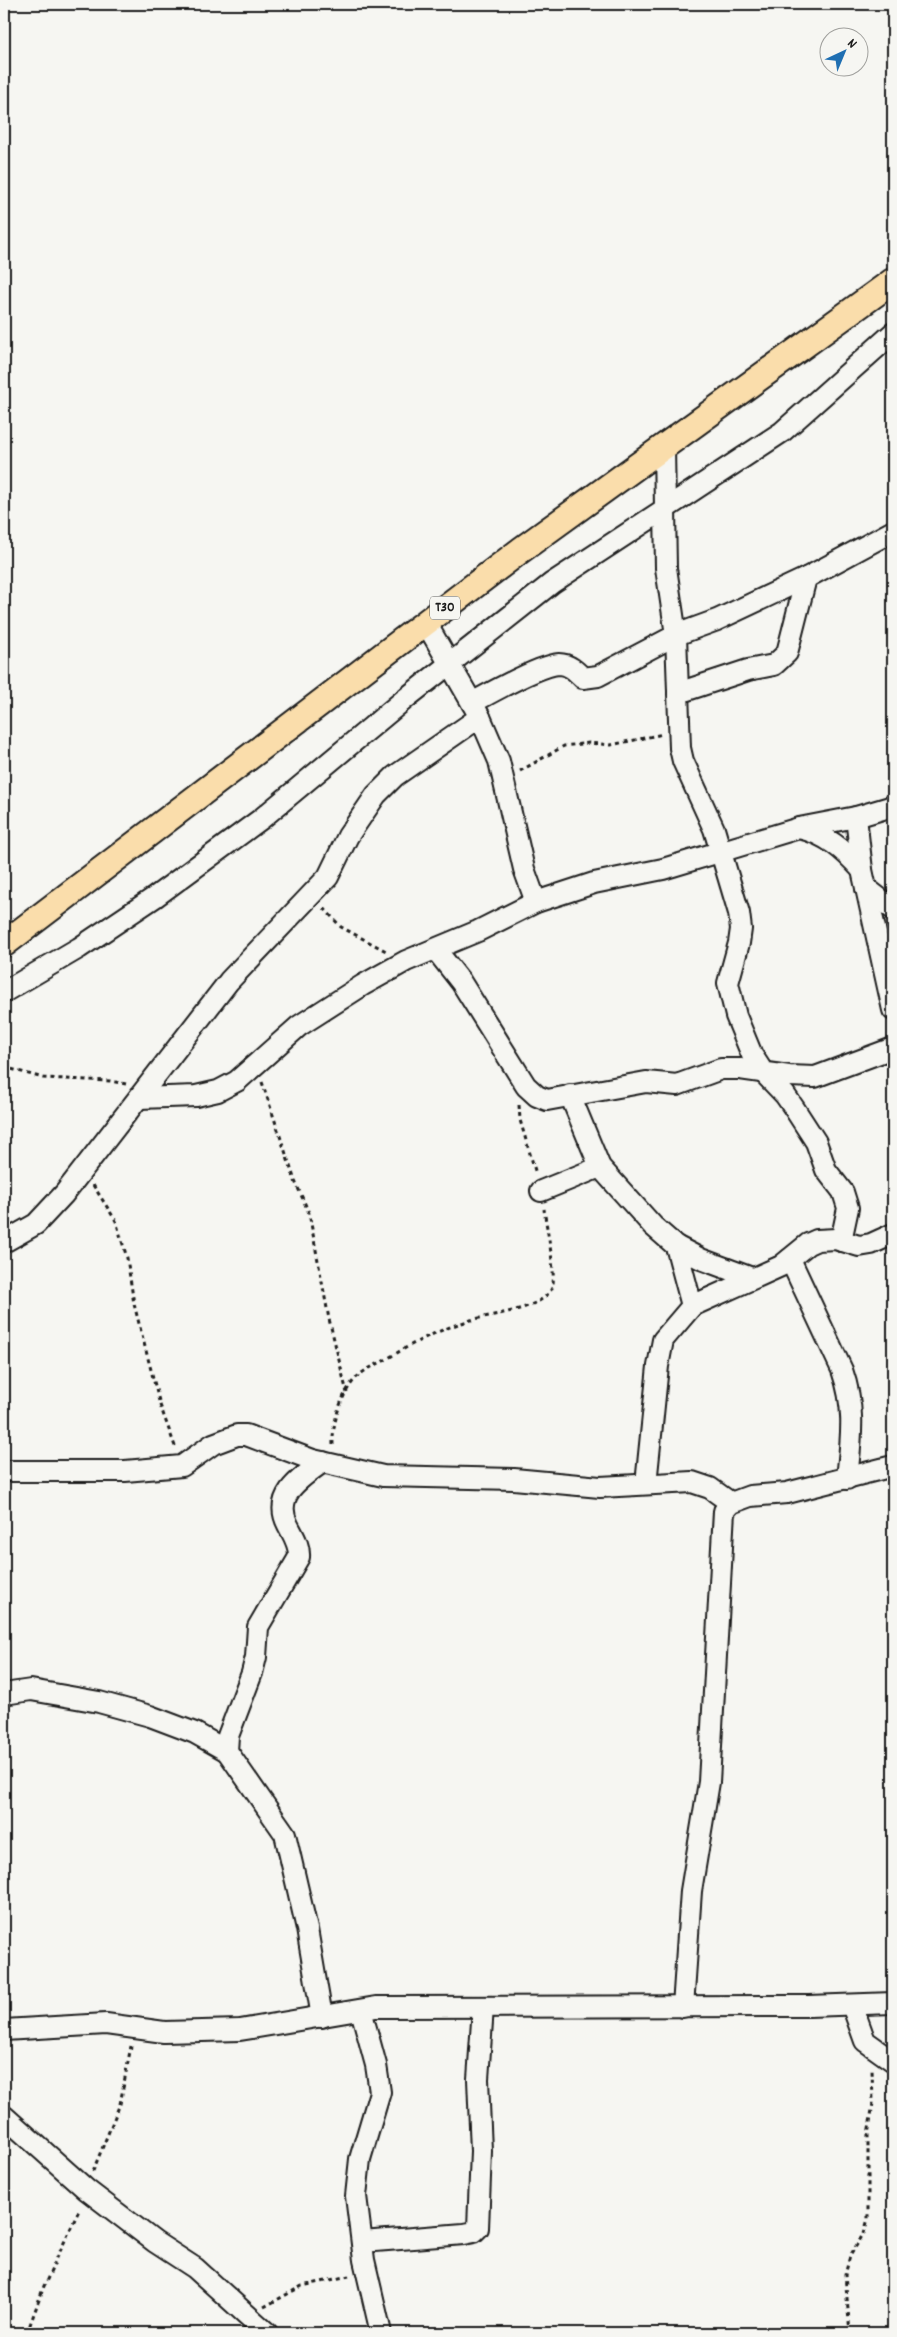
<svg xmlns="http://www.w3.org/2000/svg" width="897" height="2337" font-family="Dekko,sans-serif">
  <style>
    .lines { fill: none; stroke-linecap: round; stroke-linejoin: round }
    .minor-casing { stroke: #1c1c1c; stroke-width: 24 }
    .major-casing { stroke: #1c1c1c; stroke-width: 29 }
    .path { stroke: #1c1c1c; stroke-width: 3; stroke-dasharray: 4 4; stroke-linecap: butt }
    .minor { stroke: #f6f6f2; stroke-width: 20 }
    .major { stroke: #faddab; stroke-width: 25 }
    .labels { text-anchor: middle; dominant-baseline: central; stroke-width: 5; stroke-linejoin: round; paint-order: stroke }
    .shield { fill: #f6f6f2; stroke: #5d5d5c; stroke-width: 1 }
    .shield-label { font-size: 14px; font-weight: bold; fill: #1c1c1c }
  </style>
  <rect width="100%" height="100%" fill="#f6f6f2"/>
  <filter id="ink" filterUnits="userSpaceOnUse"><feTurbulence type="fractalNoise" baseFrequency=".02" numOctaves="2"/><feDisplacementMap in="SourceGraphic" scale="10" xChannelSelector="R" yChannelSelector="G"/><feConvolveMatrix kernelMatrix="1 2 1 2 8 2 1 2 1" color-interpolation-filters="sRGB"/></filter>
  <g filter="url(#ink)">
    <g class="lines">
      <defs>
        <g id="minor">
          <path d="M664,447L666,568L676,635L680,748L683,761L714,829L739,913L741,929L739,943L728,983L736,1016L752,1055L763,1072L785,1095L794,1108L816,1142L826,1170L843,1192L848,1208L841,1241"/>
          <path d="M426,623L480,717L499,761L524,869L536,902"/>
          <path d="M678,693L748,670L774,665L787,653L806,578"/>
          <path d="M472,703C490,693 540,665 559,664C569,664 576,671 583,678L598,676L676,635L717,620L806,578L893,531"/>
          <path d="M856,817L862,870L893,1010"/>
          <path d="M799,828C826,834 844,850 862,870"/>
          <path d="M866,888L893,909"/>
          <path d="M436,950L461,982L526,1086L537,1096L547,1100L646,1082L677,1085L721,1069H740L789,1076L815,1077L893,1048"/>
          <path d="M4,992L79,948L155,897L261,819L405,699L552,583L782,432L893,333"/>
          <path d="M570,1095L600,1167L653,1226L676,1246L701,1259L752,1278"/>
          <path d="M139,1098L196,1096L218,1091L237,1081L299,1026L363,985L406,961L478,931L536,902L594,883L663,869L799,828L856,817L893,806"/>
          <path d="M541,1191L600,1167"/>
          <path d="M4,1242L36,1224L64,1194L229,981L328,877L348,836L376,795L395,776L480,717"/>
          <path d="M676,1246L692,1306"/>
          <path d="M790,1259L842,1370C856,1410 851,1438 847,1479"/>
          <path d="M4,1471H125L182,1466L213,1444L237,1435H246L313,1460L383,1476L514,1479L600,1487L692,1482L710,1488L731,1503"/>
          <path d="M646,1484L658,1366L663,1340L692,1306L781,1266L808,1244L817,1240L836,1239L859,1246L871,1244L893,1234"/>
          <path d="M4,1694L31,1690L99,1702L150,1716L195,1733L227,1751"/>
          <path d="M852,2005L865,2041L893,2061"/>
          <path d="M683,2007L691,1891L709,1782L724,1511L731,1503L750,1496L787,1493L893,1466"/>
          <path d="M361,2010L376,2065L380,2092L360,2159L356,2196L364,2260L381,2333"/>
          <path d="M322,2017L307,1929L285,1834L227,1751L228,1736L252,1673L256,1657L258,1627L299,1557C300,1545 293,1535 288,1525C272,1495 302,1477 323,1462"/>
          <path d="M4,2030L106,2024L164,2032L240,2030L376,2007L809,2006L893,2003"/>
          <path d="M4,2116L87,2190L155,2242L195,2268L267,2333"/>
          <path d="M362,2242L464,2234L474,2232L478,2228L481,2151L478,2079L483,2007"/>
        </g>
        <path id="major" d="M4,944L521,550L893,281"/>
      </defs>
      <!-- minor casing -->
      <use href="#minor" class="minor-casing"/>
      <!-- major casing -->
      <use href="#major" class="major-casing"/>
      <!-- path -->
      <g class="path">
        <path d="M520,771L564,746L589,743L611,745L663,734"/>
        <path d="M324,908L341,927L386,951"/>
        <path d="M4,1067L43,1078L110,1081L126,1084"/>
        <path d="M262,1082L295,1181L309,1213L329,1319L347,1393"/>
        <path d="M519,1105L520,1120L536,1174"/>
        <path d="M93,1185L116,1221L127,1258L134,1304L160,1405L176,1449"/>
        <path d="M333,1445C332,1423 341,1394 356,1378C363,1371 373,1366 382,1362C409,1345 437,1330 468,1321C489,1314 541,1311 552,1288C557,1277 546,1225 544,1209"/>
        <path d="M93,2171L120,2104L131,2046"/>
        <path d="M264,2307L302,2286L349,2276"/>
        <path d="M27,2333L44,2286L80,2208"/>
        <path d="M850,2333L845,2275L850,2256L864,2233L868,2219V2135L873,2103L872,2069"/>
      </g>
      <!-- minor -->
      <use href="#minor" class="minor"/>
      <!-- major -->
      <use href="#major" class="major"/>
    </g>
  </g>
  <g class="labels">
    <!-- shield labels -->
    <rect class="shield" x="430" y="596.5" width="30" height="23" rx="4"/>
    <g class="shield-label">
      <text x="445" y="608">T30</text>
    </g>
  </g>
  <!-- margin -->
  <rect width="897" height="2337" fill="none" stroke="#f6f6f2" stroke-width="20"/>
  <rect x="10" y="10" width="877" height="2317" fill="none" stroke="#1c1c1c" stroke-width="2" filter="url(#ink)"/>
  <!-- north arrow -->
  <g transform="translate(844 52) rotate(44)"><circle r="24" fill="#f6f6f2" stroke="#9f9f9c"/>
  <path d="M0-4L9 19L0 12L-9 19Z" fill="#1f6fb2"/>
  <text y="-8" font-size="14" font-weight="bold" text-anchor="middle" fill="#1c1c1c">N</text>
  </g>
</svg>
